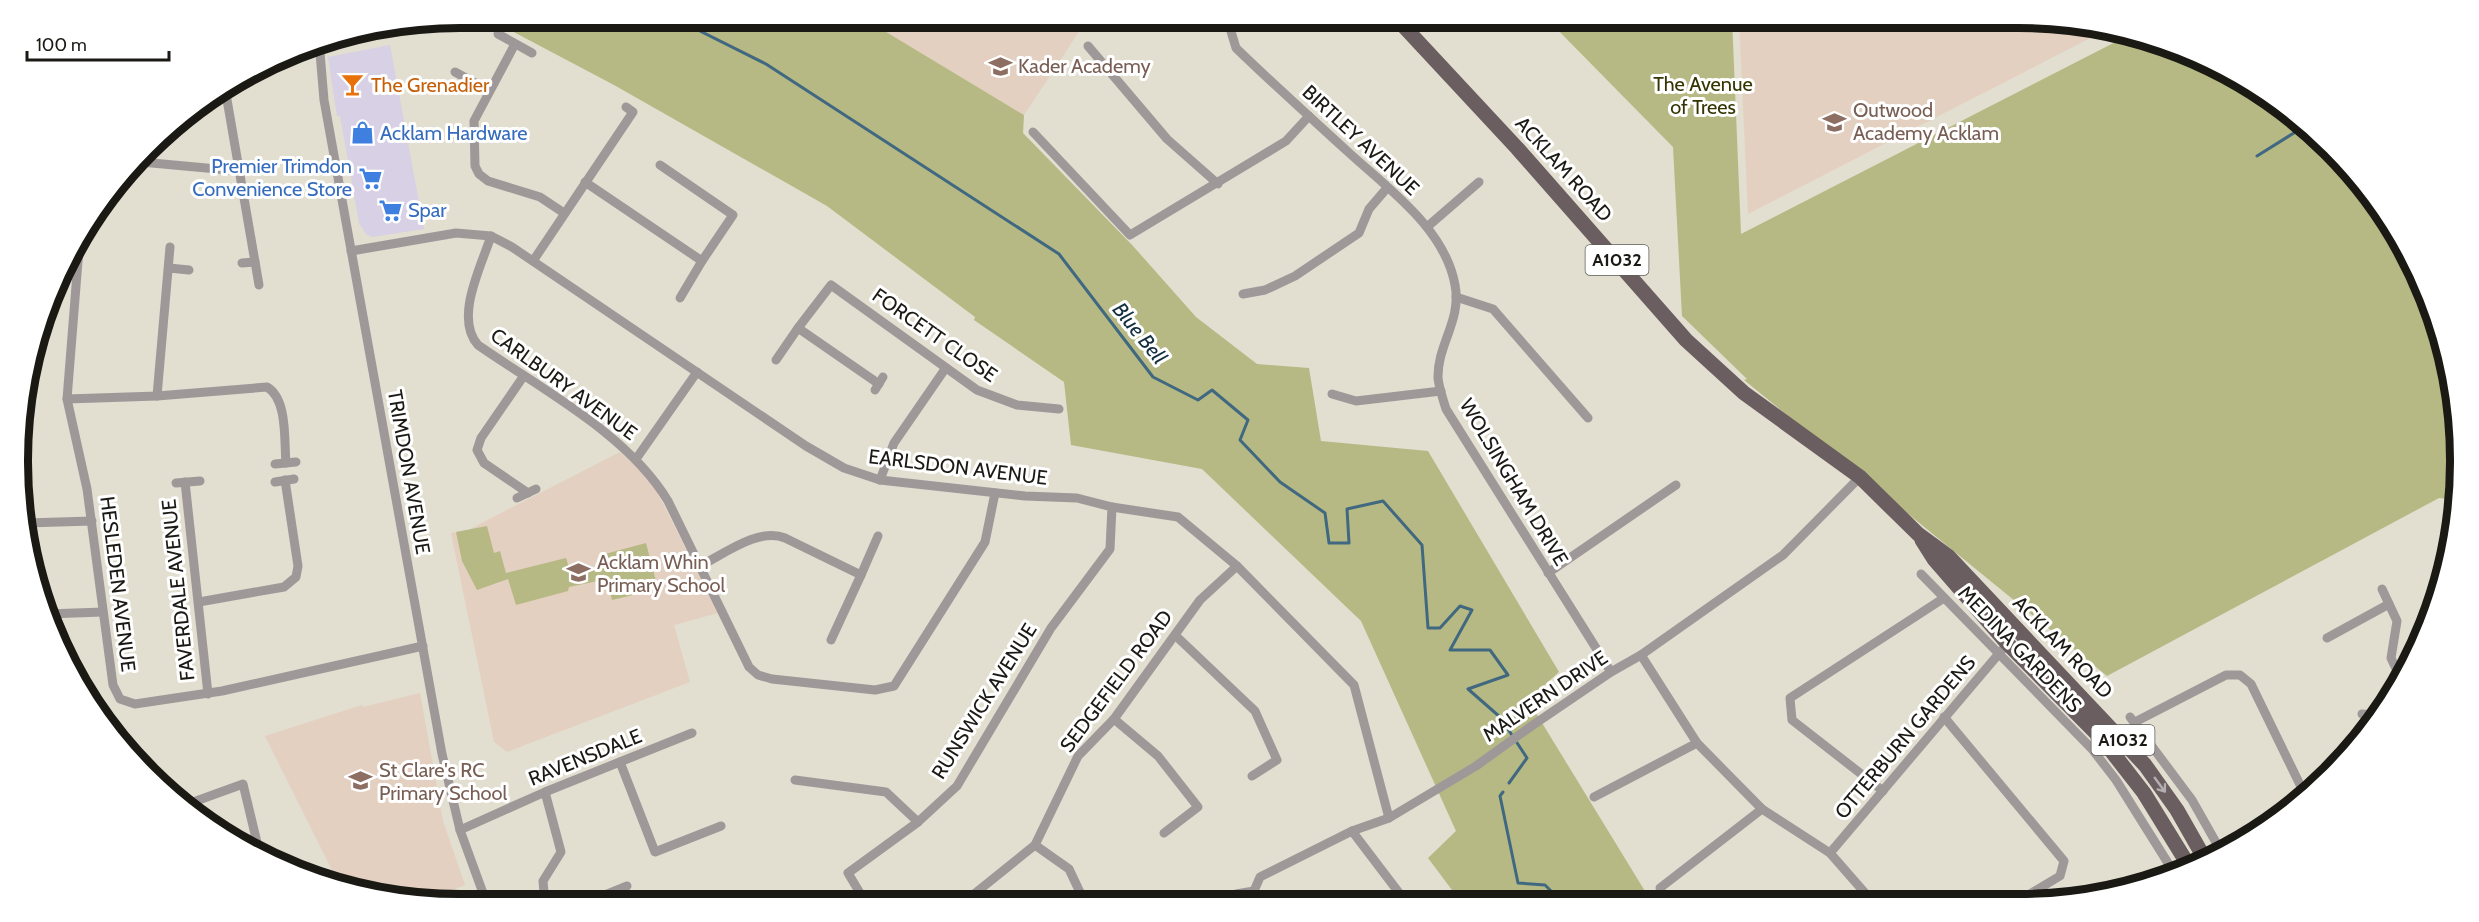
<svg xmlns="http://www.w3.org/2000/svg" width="2479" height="922" font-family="Cabin,sans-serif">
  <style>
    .commercial { fill: #d8d0e5 }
    .education { fill: #e4d0c1 }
    .green { fill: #b6b983 }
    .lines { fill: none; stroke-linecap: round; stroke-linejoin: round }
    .stream { stroke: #406880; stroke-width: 3 }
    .street { stroke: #9f9899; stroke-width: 9 }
    .primary { stroke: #6b5e60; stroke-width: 15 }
    .oneway { stroke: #b5aeb0 }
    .labels { text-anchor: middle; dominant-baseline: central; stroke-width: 6; stroke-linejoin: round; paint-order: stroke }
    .shield { fill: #fff; stroke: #5f5e5a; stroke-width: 1.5 }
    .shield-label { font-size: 18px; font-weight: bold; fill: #1a1914 }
    .education-label { font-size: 20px; fill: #785e54; stroke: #fff; text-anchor: start }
    .park-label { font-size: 20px; fill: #343503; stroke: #fff }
    .food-label { font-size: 20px; fill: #c56008; stroke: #fff; text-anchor: start }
    .shop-label { font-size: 20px; fill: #366cbe; stroke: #fff; text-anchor: start }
    .street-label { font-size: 20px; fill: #1a1914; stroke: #fff }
    .water-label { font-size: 21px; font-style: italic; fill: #132e3f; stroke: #fff }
    .rim { fill: none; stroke: #1a1914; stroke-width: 8 }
  </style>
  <rect width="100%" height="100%" fill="#e2ded0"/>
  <!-- commercial -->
  <path class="commercial" d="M390,45L424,229L372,237L366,234L359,223L340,116H337L328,57Z"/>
  <!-- education -->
  <g class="education">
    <path d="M863,18H1088L1024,115Z"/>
    <path d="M1739,18H2018L2106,30L1748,214Z"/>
    <path d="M620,452L651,480L718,613L674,625L690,682L507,752L494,742L451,533L468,530Z"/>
    <path d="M420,693L443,821L465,885L442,894L445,902L340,886L265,736L362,705L363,707Z"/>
  </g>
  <!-- green -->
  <g class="green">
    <path d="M487,18H863L1024,115L1023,133L1133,246L1196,317L1257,364L1309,368L1321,441L1428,451L1559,672L1528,700L1651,901L1461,902L1428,858L1456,831L1361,621L1202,469L1071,445L1064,382L974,320L975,317L827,206L614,85Z"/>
    <path d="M1546,18H1732L1741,234L2133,33C2188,54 2241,74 2288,110C2407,201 2479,366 2456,516L2448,499L2439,498L2107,676L1744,380L1747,379L1682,316L1673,147Z"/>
    <path d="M487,526L494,553L500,551L506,573L566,558L571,574L607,565L605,554L646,543L658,589L612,600L607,579L569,587L568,591L516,605L508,579L477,590L462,561L456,532Z"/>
  </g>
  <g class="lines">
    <!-- stream -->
    <g class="stream">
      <path d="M674,18L766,64L1059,254L1153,377L1198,400L1212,390L1248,420L1240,440L1280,482L1325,513L1329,543H1349L1347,509L1383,501L1422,545L1428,628H1440L1460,606L1472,610L1450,650H1490L1508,675L1468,689L1500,717L1527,758L1509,783"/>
      <path d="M2257,156L2305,126"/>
      <path d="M1503,792L1500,796L1518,883L1545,885L1561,901"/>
    </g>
    <!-- street -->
    <g class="street">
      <path d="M1227,18L1236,48C1272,83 1309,116 1346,150C1387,188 1445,228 1455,285C1462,320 1437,345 1438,378C1439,388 1443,399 1446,409L1611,672"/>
      <path d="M498,34L532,53"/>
      <path d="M319,41L324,100L442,754L460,830L487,904"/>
      <path d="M515,44L474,121L475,166L479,174L488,181L540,197L564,213"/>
      <path d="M1088,46L1167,139L1218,184"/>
      <path d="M455,72L488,90"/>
      <path d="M225,88L259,285"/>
      <path d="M1033,132L1130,235L1286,141L1309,116"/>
      <path d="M141,162L239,171"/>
      <path d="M585,182L702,261L733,215L660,165"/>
      <path d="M1427,227L1479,182"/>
      <path d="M80,236L67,399L87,489L113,685L120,699L135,704L222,691L423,646"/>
      <path d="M491,236C481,267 454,318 478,345C541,389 628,434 668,501L749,667L758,675L772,679L875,690L894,686L985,542L995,493"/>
      <path d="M351,251L456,233L491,236L512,247L806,446L844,468L880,480L1025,496L1077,498L1112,507L1178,517L1237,566L1354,685L1389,818"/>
      <path d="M533,261L633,112L626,107"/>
      <path d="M242,263L255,262"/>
      <path d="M169,268L189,270"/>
      <path d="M1243,294L1265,290L1295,276L1359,233L1369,209L1387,188"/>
      <path d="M1456,297L1493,309L1588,418"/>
      <path d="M680,298L702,261"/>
      <path d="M776,360L798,328"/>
      <path d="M523,377L481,438L477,450L484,463L528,493"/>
      <path d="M879,384L798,328L831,285L977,390L1017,405L1059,409"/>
      <path d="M875,390L883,377"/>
      <path d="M1332,394L1356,401L1441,391"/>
      <path d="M157,396L170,247"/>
      <path d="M67,399L157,396L267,387C288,399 284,442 286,463"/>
      <path d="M636,459L697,372"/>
      <path d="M275,464L296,462"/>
      <path d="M880,480L894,443L945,369"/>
      <path d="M185,482L208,694"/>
      <path d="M275,482L294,479"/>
      <path d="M176,483L200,481"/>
      <path d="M517,498L536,489"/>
      <path d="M26,523L92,521"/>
      <path d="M700,566C724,554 759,527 785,538L861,575L831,640"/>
      <path d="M1548,573L1676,485"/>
      <path d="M1921,574L2092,749L2116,780L2173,871"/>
      <path d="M861,575L878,536"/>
      <path d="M2382,589L2397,621L2391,658L2402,681"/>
      <path d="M199,602L284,587L296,577L298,566L285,480"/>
      <path d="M47,614L103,612"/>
      <path d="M1176,636L1255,711L1277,760L1252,776"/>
      <path d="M2327,638L2389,604"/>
      <path d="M1641,655L1697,743L1762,809L1830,853L1872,901"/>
      <path d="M2362,714L2375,715"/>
      <path d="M1944,717L2064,861L2060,876L2020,900"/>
      <path d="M2130,717L2192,800L2222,853"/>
      <path d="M1114,719L1158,756L1198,807L1164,833"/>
      <path d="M2135,722L2226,675H2240L2251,684L2306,797"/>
      <path d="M620,762L655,852L721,826"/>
      <path d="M795,780L886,792L918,822L957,786L1051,628L1110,549L1112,507"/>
      <path d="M1883,791L1792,720L1790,698L1944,598"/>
      <path d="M545,792L561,852L543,881L545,904"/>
      <path d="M1594,797L1697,743"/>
      <path d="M185,805L243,784L260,855"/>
      <path d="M460,830L545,792L692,733"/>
      <path d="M1352,831L1406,902"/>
      <path d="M1035,845L1069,869L1085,903"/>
      <path d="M1830,853L2002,650"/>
      <path d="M1660,888L1762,809"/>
      <path d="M1254,891L1260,877L1352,831L1389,818L1476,766L1533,725L1611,672L1641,655L1783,555L1860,477"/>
      <path d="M1227,902L1236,894L1254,891"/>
      <path d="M866,903L848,873L918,822"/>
      <path d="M963,903L1035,845L1078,756L1114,719L1200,600L1237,566"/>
      <path d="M583,904L627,886"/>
    </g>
    <!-- primary -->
    <g class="primary">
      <path d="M1396,18L1517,148L1686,340L1744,393L1860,477L1918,534L1948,556L2145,765L2177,810L2206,861"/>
      <path d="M1922,540L1934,559L2007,643L2102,739L2144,793L2189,866"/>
    </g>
  </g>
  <!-- one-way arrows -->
  <defs><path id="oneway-shaft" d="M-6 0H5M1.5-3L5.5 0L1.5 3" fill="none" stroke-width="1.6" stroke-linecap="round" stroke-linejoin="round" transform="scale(1.5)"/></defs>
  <use class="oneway" href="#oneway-shaft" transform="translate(2160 785) rotate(54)"/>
  <!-- icons -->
  <defs>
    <symbol id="school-bare" viewBox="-9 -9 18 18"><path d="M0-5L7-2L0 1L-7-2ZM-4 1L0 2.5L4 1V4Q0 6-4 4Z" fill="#8d6e63" stroke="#fff" stroke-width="2.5" paint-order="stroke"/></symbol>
    <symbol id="bar-bare" viewBox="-9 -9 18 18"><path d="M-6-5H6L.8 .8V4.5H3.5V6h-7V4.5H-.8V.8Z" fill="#e8710a" stroke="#fff" stroke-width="2.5" paint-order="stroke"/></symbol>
    <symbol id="shop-bare" viewBox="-9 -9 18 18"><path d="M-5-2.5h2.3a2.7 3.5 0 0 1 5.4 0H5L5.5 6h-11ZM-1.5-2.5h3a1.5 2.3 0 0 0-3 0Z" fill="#3f7fe0" stroke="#fff" stroke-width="2.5" paint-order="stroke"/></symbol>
    <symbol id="supermarket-bare" viewBox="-9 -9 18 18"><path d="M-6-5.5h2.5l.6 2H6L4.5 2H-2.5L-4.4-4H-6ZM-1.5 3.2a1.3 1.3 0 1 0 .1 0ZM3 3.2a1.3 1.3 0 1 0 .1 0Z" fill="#3f7fe0" stroke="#fff" stroke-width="2.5" paint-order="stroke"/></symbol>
  </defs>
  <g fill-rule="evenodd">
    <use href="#school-bare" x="984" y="50" width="33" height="33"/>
    <use href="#bar-bare" x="336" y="68" width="33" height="33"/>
    <use href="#school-bare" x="1818" y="106" width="33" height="33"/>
    <use href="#shop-bare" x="346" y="116" width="33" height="33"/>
    <use href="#supermarket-bare" x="354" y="162" width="33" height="33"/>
    <use href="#supermarket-bare" x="374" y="194" width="33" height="33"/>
    <use href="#school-bare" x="562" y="556" width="33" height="33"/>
    <use href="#school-bare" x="344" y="764" width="33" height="33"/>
  </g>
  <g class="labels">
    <!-- shield labels -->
    <g class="shield">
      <rect x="1585.5" y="245" width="63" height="30" rx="4.5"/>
      <rect x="2091.5" y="725" width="63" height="30" rx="4.5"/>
    </g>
    <g class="shield-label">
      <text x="1617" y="260">A1032</text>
      <text x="2123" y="740">A1032</text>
    </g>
    <!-- education labels -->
    <g class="education-label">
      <text x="1018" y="66">Kader Academy</text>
      <text x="1853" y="110">Outwood<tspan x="1853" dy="23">Academy Acklam</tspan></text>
      <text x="597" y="562">Acklam Whin<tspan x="597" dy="23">Primary School</tspan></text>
      <text x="379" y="770">St Clare's RC<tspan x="379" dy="23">Primary School</tspan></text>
    </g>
    <!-- park labels -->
    <g class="park-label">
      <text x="1703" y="84">The Avenue<tspan x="1703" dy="23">of Trees</tspan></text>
    </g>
    <!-- food labels -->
    <g class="food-label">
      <text x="371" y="85">The Grenadier</text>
    </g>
    <!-- shop labels -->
    <g class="shop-label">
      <text x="380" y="133">Acklam Hardware</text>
      <text x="352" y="166" text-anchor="end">Premier Trimdon<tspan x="352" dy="23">Convenience Store</tspan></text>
      <text x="408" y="210">Spar</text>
    </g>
    <!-- street labels -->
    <g class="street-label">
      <text transform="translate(1361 140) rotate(43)">BIRTLEY AVENUE</text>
      <text transform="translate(1564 169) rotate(48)">ACKLAM ROAD</text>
      <text transform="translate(935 335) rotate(35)">FORCETT CLOSE</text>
      <text transform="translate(564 384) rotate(36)">CARLBURY AVENUE</text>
      <text transform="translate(958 467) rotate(7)">EARLSDON AVENUE</text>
      <text transform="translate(409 472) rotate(80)">TRIMDON AVENUE</text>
      <text transform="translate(1514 482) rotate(59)">WOLSINGHAM DRIVE</text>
      <text transform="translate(118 584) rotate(83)">HESLEDEN AVENUE</text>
      <text transform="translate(178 590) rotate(-96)">FAVERDALE AVENUE</text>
      <text transform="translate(2063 647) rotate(46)">ACKLAM ROAD</text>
      <text transform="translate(2020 649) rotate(46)">MEDINA GARDENS</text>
      <text transform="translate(1116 681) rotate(-53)">SEDGEFIELD ROAD</text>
      <text transform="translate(1545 696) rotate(-34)">MALVERN DRIVE</text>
      <text transform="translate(984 701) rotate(-58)">RUNSWICK AVENUE</text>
      <text transform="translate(1905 737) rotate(-50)">OTTERBURN GARDENS</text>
      <text transform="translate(585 757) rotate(-22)">RAVENSDALE</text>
    </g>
    <!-- water labels -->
    <g class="water-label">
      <text transform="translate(1140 333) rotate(51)">Blue Bell</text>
    </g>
  </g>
  <!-- crop -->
  <path d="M0 0H2479V922H0ZM460 28H2018A432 432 0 0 1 2450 460V462A432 432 0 0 1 2018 894H460A432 432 0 0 1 28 462V460A432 432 0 0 1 460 28Z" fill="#fff" fill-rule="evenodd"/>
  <path class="rim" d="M460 28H2018A432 432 0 0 1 2450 460V462A432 432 0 0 1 2018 894H460A432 432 0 0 1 28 462V460A432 432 0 0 1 460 28Z"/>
  <!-- scale -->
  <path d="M27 51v9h142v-9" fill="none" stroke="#1a1914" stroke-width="3"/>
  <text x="36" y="51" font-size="18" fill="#1a1914" stroke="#ffffff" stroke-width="4.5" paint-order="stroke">100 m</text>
</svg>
